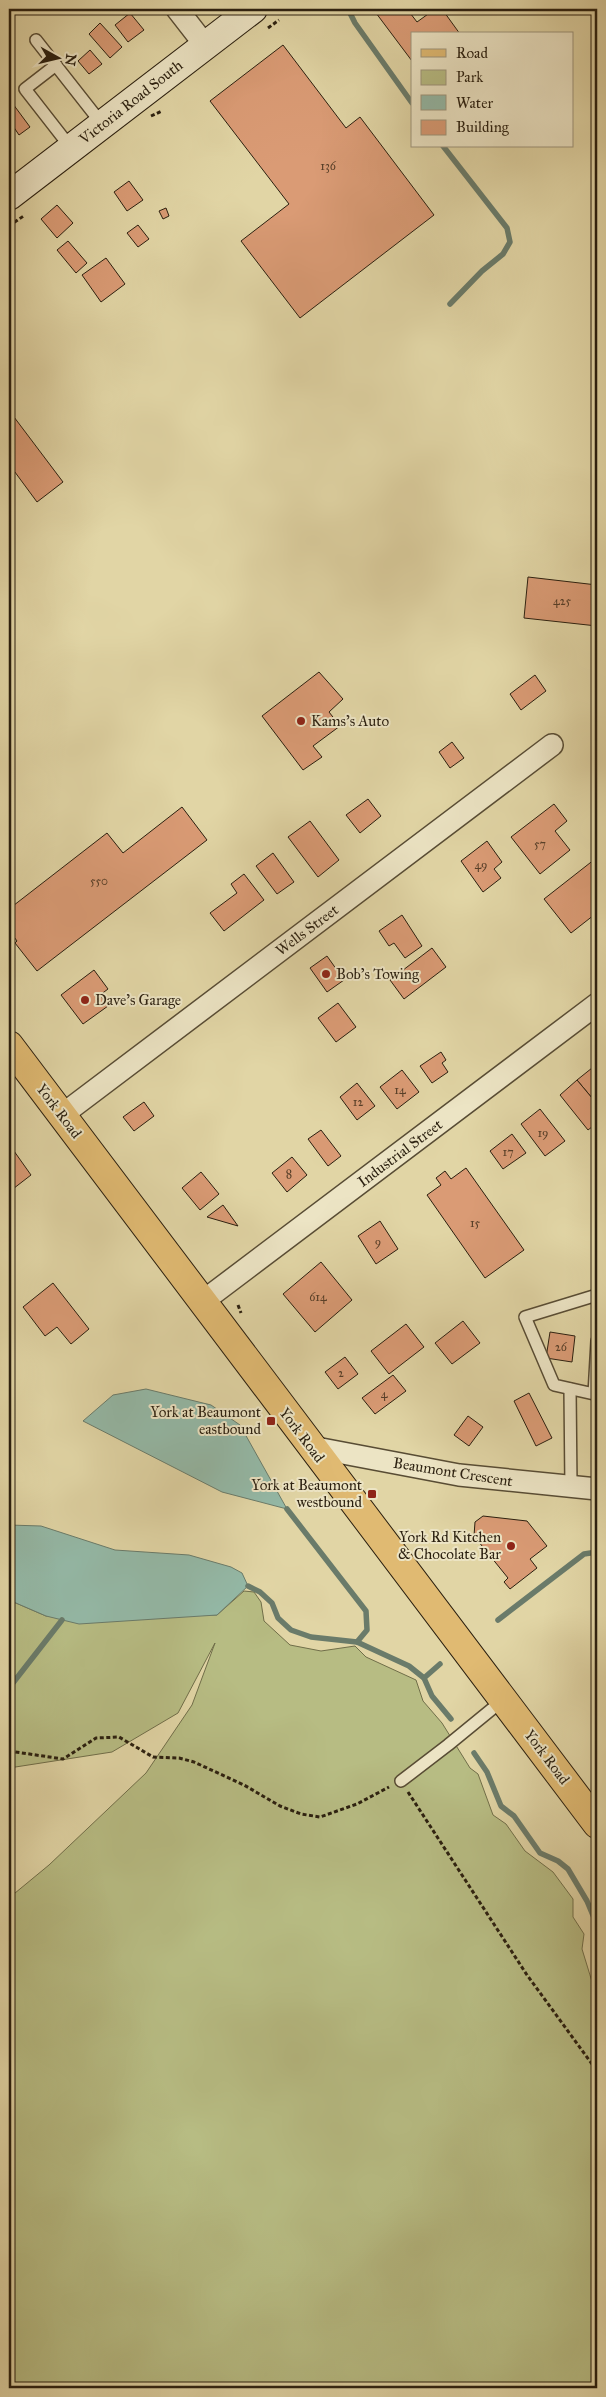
<svg xmlns="http://www.w3.org/2000/svg" width="606" height="2397" font-family="'IM FELL Great Primer',serif">
  <style>
    .green { fill: #b7bc83; stroke: #706e49 }
    .water { fill: #94b9a7; stroke: #6a7b6a }
    .lines { fill: none; stroke-linecap: round; stroke-linejoin: round }
    .stream { stroke: #6a7b6a; stroke-width: 5.5 }
    .building { fill: #da9b75; stroke: #2a1f0f }
    .service-casing { stroke: #584c34; stroke-width: 14 }
    .minor-casing { stroke: #584c34; stroke-width: 24 }
    .secondary-casing { stroke: #2a1f0f; stroke-width: 30 }
    .primary-casing { stroke: #2a1f0f; stroke-width: 30 }
    .path { stroke: #2a1f0f; stroke-width: 3; stroke-dasharray: 4 2.5; stroke-linecap: butt }
    .service { stroke: #ece4c4; stroke-width: 11 }
    .minor { stroke: #ece4c4; stroke-width: 21 }
    .secondary { stroke: #ece4c4; stroke-width: 28 }
    .primary { stroke: #e0ba72; stroke-width: 28 }
    .poi-dot { fill: #8f2418; stroke: #ece4c4; stroke-width: 2 }
    .labels { text-anchor: middle; dominant-baseline: central; stroke-width: 4; stroke-linejoin: round; paint-order: stroke }
    .number-label { font-size: 12px; fill: #563e28 }
    .street-label { font-size: 15px; fill: #2a1f0f; stroke: #ece4c4 }
    .poi-label { font-size: 15px; fill: #2a1f0f; stroke: #ece4c4; text-anchor: start }
  </style>
  <rect width="100%" height="100%" fill="#e1d5a5"/>
  <filter id="stains"><feTurbulence type="fractalNoise" baseFrequency=".004" numOctaves="4"/><feColorMatrix values="0 0 0 0 .2 0 0 0 0 .09 0 0 0 0 .02 0 0 0 .5 -.17"/></filter>
  <radialGradient id="worn" r=".72"><stop offset=".6" stop-color="#630" stop-opacity="0"/><stop offset="1" stop-color="#630" stop-opacity=".3"/></radialGradient>
  <!-- green -->
  <path class="green" d="M244,1591L254,1592L261,1602L264,1621L290,1645L321,1651L355,1646L366,1657L416,1680L423,1701L442,1723L470,1768L478,1774L493,1815L506,1824L525,1851L553,1872L573,1899V1917L584,1934L582,1949L597,1998V2388H9V1898L49,1865L146,1773L192,1705L215,1643L178,1713L112,1752L9,1768V1600L46,1616L217,1615Z"/>
  <!-- water -->
  <g class="water">
    <path d="M146,1389L211,1405L240,1425L287,1509L222,1492L83,1421L113,1395Z"/>
    <path d="M9,1525L41,1526L115,1550L189,1555L231,1567L242,1573L248,1586L217,1615L79,1624L46,1616L9,1600Z"/>
  </g>
  <g class="lines">
    <!-- stream -->
    <g class="stream">
      <path d="M348,9L355,23L412,103"/>
      <path d="M443,146L507,228L510,242L503,254L482,271L450,304"/>
      <path d="M287,1509L366,1611L367,1630L357,1642"/>
      <path d="M248,1586L260,1592L272,1603L278,1618L291,1630L311,1637L357,1642L409,1666L424,1678L432,1696L451,1719"/>
      <path d="M498,1620L584,1554L597,1552"/>
      <path d="M424,1678L440,1664"/>
      <path d="M9,1688L62,1620"/>
      <path d="M474,1753L487,1772L501,1806L514,1816L540,1853L558,1861L568,1869L587,1901L597,1925"/>
    </g>
  </g>
  <!-- building -->
  <g class="building">
    <path d="M373,9H407L417,22L435,9H442L460,34H412V61Z"/>
    <path d="M130,13L144,30L128,42L115,25Z"/>
    <path d="M100,23L122,47L110,58L89,34Z"/>
    <path d="M283,45L346,128L360,117L434,215L300,318L241,241L289,204L210,101Z"/>
    <path d="M90,50L102,64L89,74L78,61Z"/>
    <path d="M13,104L30,127L19,135L9,120V107Z"/>
    <path d="M129,181L143,200L127,211L114,192Z"/>
    <path d="M57,205L73,223L57,238L41,219Z"/>
    <path d="M166,208L169,216L163,219L159,211Z"/>
    <path d="M138,225L149,239L138,247L127,233Z"/>
    <path d="M68,241L87,263L76,273L57,250Z"/>
    <path d="M106,258L125,284L101,302L82,275Z"/>
    <path d="M14,417L63,482L37,502L9,464V421Z"/>
    <path d="M528,577L597,585V626L524,618Z"/>
    <path d="M319,672L343,699L329,712L340,726L313,746L322,757L303,770L262,716Z"/>
    <path d="M535,675L546,691L521,710L510,694Z"/>
    <path d="M452,742L464,758L450,768L439,752Z"/>
    <path d="M368,799L381,816L360,833L346,815Z"/>
    <path d="M554,804L567,821L555,831L570,850L540,874L511,837Z"/>
    <path d="M182,807L207,840L37,971L15,943L17,941L9,930V909L107,833L123,853Z"/>
    <path d="M310,821L339,860L318,877L288,837Z"/>
    <path d="M487,841L502,862L494,869L501,878L483,892L461,861Z"/>
    <path d="M273,853L294,882L277,894L256,866Z"/>
    <path d="M595,859L597,862V920L594,915L571,933L544,899Z"/>
    <path d="M244,874L264,900L224,931L210,913L237,893L231,884Z"/>
    <path d="M402,915L422,946L405,958L394,943L389,946L379,931Z"/>
    <path d="M432,948L446,967L404,999L390,980Z"/>
    <path d="M327,956L344,980L327,992L310,968Z"/>
    <path d="M94,970L108,989L100,995L108,1006L83,1024L61,995Z"/>
    <path d="M338,1003L356,1027L336,1042L318,1018Z"/>
    <path d="M441,1052L446,1060L442,1063L448,1072L432,1083L420,1066Z"/>
    <path d="M597,1064V1096L593,1099L577,1080Z"/>
    <path d="M402,1070L419,1092L397,1109L380,1087Z"/>
    <path d="M577,1080L597,1104V1123L588,1130L560,1095Z"/>
    <path d="M357,1083L375,1106L357,1120L340,1097Z"/>
    <path d="M144,1102L154,1116L134,1131L123,1117Z"/>
    <path d="M540,1109L565,1141L545,1156L521,1124Z"/>
    <path d="M321,1130L341,1156L328,1166L308,1139Z"/>
    <path d="M512,1134L526,1153L503,1169L490,1151Z"/>
    <path d="M9,1144L31,1175L9,1192Z"/>
    <path d="M292,1157L307,1175L287,1192L272,1173Z"/>
    <path d="M466,1168L524,1250L485,1278L427,1195L441,1185L436,1178L445,1171L451,1179Z"/>
    <path d="M201,1172L219,1194L200,1210L182,1188Z"/>
    <path d="M223,1205L238,1226L207,1217Z"/>
    <path d="M380,1221L398,1249L376,1264L358,1236Z"/>
    <path d="M321,1262L352,1300L315,1332L283,1294Z"/>
    <path d="M53,1283L89,1329L71,1344L57,1327L45,1336L23,1307Z"/>
    <path d="M463,1321L480,1343L452,1364L435,1343Z"/>
    <path d="M406,1324L424,1347L389,1374L371,1351Z"/>
    <path d="M550,1332L575,1336L572,1362L546,1358Z"/>
    <path d="M345,1357L358,1374L338,1389L325,1372Z"/>
    <path d="M393,1375L406,1391L375,1414L362,1398Z"/>
    <path d="M529,1393L552,1438L536,1446L514,1401Z"/>
    <path d="M468,1416L483,1427L469,1446L454,1435Z"/>
    <path d="M483,1516L527,1521L547,1546L530,1559L537,1568L510,1589L504,1582L508,1578L474,1536L475,1522Z"/>
  </g>
  <g class="lines">
    <defs>
      <g id="service">
        <path d="M36,40L102,124"/>
        <path d="M56,65L25,89L71,148"/>
        <path d="M597,1295L525,1317L554,1385L594,1394L597,1341"/>
        <path d="M570,1389L571,1487"/>
        <path d="M401,1781L448,1745L503,1700"/>
      </g>
      <g id="minor">
        <path d="M177,9L205,45"/>
        <path d="M62,1115L552,745"/>
        <path d="M202,1302L597,1004"/>
        <path d="M311,1447L459,1475L597,1489"/>
      </g>
      <path id="secondary" d="M9,196L253,9"/>
      <path id="primary" d="M9,1045L597,1824"/>
    </defs>
    <!-- service casing -->
    <use href="#service" class="service-casing"/>
    <!-- minor casing -->
    <use href="#minor" class="minor-casing"/>
    <!-- secondary casing -->
    <use href="#secondary" class="secondary-casing"/>
    <!-- primary casing -->
    <use href="#primary" class="primary-casing"/>
    <!-- path -->
    <g class="path">
      <path d="M268,28L279,20"/>
      <path d="M151,116L162,111"/>
      <path d="M9,226L25,215"/>
      <path d="M238,1305L241,1313"/>
      <path d="M9,1751L63,1759L96,1738L119,1737L153,1757L179,1758L194,1762L244,1785L280,1806L301,1814L320,1817L357,1804L389,1787"/>
      <path d="M408,1792L527,1975L597,2071"/>
    </g>
    <!-- service -->
    <use href="#service" class="service"/>
    <!-- minor -->
    <use href="#minor" class="minor"/>
    <!-- secondary -->
    <use href="#secondary" class="secondary"/>
    <!-- primary -->
    <use href="#primary" class="primary"/>
  </g>
  <!-- markers -->
  <g class="poi-dot">
    <circle cx="301" cy="721" r="5"/>
    <circle cx="326" cy="974" r="5"/>
    <circle cx="85" cy="1000" r="5"/>
    <rect x="266" y="1416" width="10" height="10" rx="2.5"/>
    <rect x="367" y="1489" width="10" height="10" rx="2.5"/>
    <circle cx="511" cy="1546" r="5"/>
  </g>
  <g class="labels">
    <!-- number labels -->
    <g class="number-label">
      <text x="328" y="166">136</text>
      <text x="562" y="601">425</text>
      <text x="540" y="844">57</text>
      <text x="481" y="865">49</text>
      <text x="99" y="881">550</text>
      <text x="400" y="1090">14</text>
      <text x="358" y="1102">12</text>
      <text x="543" y="1133">19</text>
      <text x="508" y="1152">17</text>
      <text x="289" y="1174">8</text>
      <text x="475" y="1223">15</text>
      <text x="378" y="1242">9</text>
      <text x="318" y="1297">614</text>
      <text x="561" y="1347">26</text>
      <text x="341" y="1373">2</text>
      <text x="384" y="1394">4</text>
    </g>
    <!-- street labels -->
    <g class="street-label">
      <text transform="translate(131 102) rotate(-38)">Victoria Road South</text>
      <text transform="translate(307 930) rotate(-37)">Wells Street</text>
      <text transform="translate(59 1111) rotate(53)">York Road</text>
      <text transform="translate(400 1153) rotate(-37)">Industrial Street</text>
      <text transform="translate(302 1435) rotate(53)">York Road</text>
      <text transform="translate(453 1472) rotate(9)">Beaumont Crescent</text>
      <text transform="translate(547 1757) rotate(53)">York Road</text>
    </g>
    <!-- poi labels -->
    <g class="poi-label">
      <text x="311" y="721">Kams's Auto</text>
      <text x="336" y="974">Bob's Towing</text>
      <text x="95" y="1000">Dave's Garage</text>
      <text x="261" y="1412" text-anchor="end">York at Beaumont<tspan x="261" dy="17">eastbound</tspan></text>
      <text x="362" y="1485" text-anchor="end">York at Beaumont<tspan x="362" dy="17">westbound</tspan></text>
      <text x="501" y="1537" text-anchor="end">York Rd Kitchen<tspan x="501" dy="17">&amp; Chocolate Bar</tspan></text>
    </g>
  </g>
  <!-- margin -->
  <rect width="606" height="2397" fill="none" stroke="#e1d5a5" stroke-width="30"/>
  <rect x="10" y="10" width="586" height="2377" fill="none" stroke="#2a1f0f" stroke-width="2.5"/>
  <rect x="15" y="15" width="576" height="2367" fill="none" stroke="#2a1f0f"/>
  <!-- legend -->
  <rect x="411" y="32" width="162" height="115" fill="#ece4c4" stroke="#9e957c"/>
  <rect x="421" y="49" width="25" height="8" fill="#e0ba72" stroke="#9e957c"/>
  <text x="456" y="58" font-size="15" fill="#2a1f0f">Road</text>
  <rect x="421" y="70" width="25" height="15" fill="#b7bc83" stroke="#9e957c"/>
  <text x="456" y="82" font-size="15" fill="#2a1f0f">Park</text>
  <rect x="421" y="95" width="25" height="15" fill="#94b9a7" stroke="#9e957c"/>
  <text x="456" y="108" font-size="15" fill="#2a1f0f">Water</text>
  <rect x="421" y="120" width="25" height="15" fill="#da9b75" stroke="#9e957c"/>
  <text x="456" y="132" font-size="15" fill="#2a1f0f">Building</text>
  <!-- north arrow -->
  <g transform="translate(58 58) rotate(98)" stroke="#ece4c4" stroke-width="4" paint-order="stroke">
  <path d="M0-4L9 19L0 12L-9 19Z" fill="#2a1f0f"/>
  <text y="-8" font-size="14" font-weight="bold" text-anchor="middle" fill="#2a1f0f">N</text>
  </g>
  <rect width="100%" height="100%" filter="url(#stains)"/>
  <rect width="100%" height="100%" fill="url(#worn)"/>
</svg>
